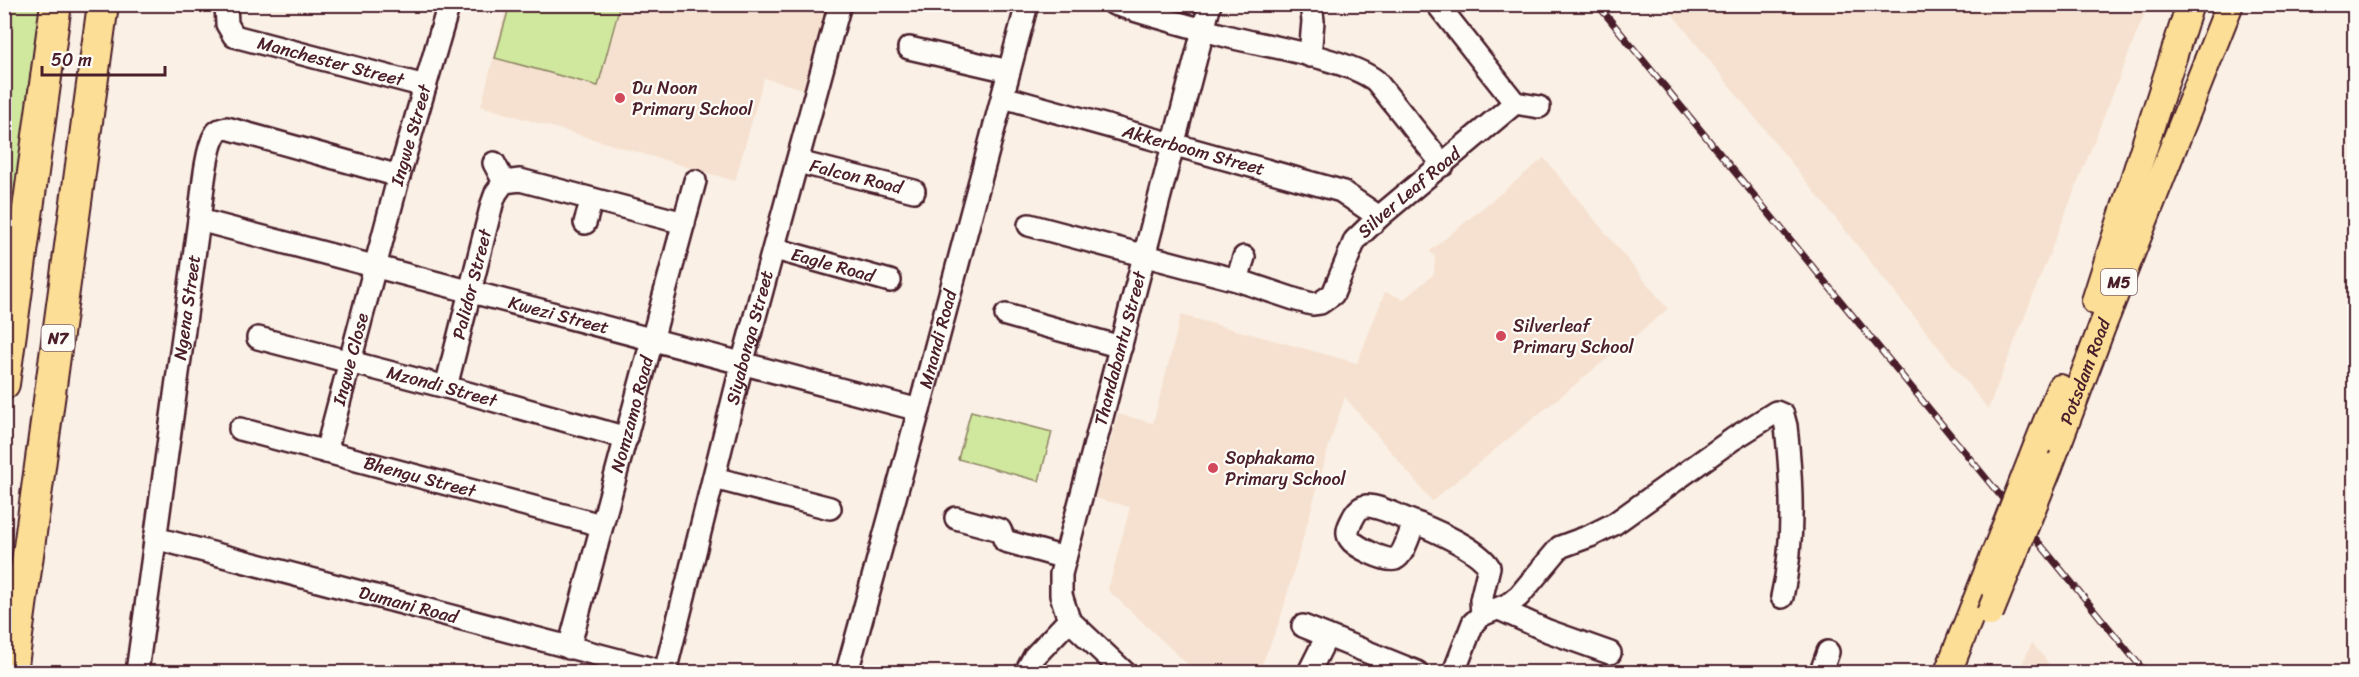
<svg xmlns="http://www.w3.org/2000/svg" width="2359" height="677" font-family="Sriracha,sans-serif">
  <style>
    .built { fill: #f6e1d0 }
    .green { fill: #d0e89e; stroke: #8d8464; stroke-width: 1.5 }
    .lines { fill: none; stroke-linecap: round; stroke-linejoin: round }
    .minor-casing { stroke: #4a1f2b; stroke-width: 26 }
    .major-casing { stroke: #4a1f2b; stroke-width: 30 }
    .highway-casing { stroke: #4a1f2b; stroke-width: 34 }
    .minor { stroke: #fdfcf7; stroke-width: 21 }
    .major { stroke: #fdde96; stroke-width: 26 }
    .highway { stroke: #fdde96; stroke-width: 30 }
    .rail-casing { stroke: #4a1f2b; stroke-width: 7 }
    .rail { stroke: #fdfcf7; stroke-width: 4.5; stroke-dasharray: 14; stroke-linecap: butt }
    .major-bridge-casing { stroke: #4a1f2b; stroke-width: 30; stroke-linecap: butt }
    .major-bridge { stroke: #fdde96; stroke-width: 26 }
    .poi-dot { fill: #d1495b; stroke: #fdfcf7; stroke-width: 2 }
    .labels { text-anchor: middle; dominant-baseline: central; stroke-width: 4.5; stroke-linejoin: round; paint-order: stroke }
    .shield { fill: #fdfcf7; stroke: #806168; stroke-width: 1.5 }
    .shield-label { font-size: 16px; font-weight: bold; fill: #4a1f2b }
    .street-label { font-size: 18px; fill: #4a1f2b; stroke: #fdfcf7 }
    .poi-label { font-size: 18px; fill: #4a1f2b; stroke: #fdfcf7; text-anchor: start }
  </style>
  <rect width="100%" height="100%" fill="#faf0e5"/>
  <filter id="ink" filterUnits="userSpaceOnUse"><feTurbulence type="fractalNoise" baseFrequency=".0167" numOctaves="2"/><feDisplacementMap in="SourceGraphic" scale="12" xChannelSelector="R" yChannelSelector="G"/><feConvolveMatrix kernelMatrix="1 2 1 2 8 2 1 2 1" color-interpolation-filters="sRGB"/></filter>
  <g filter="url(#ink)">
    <!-- built -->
    <g class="built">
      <path d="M805,4L826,10L804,89L764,78L735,181L481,106L507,5Z"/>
      <path d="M1665,5H2148L1988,409Z"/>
      <path d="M1544,158L1668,309L1432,501L1345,397L1331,439L1280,620L1259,672H1196L1108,590L1130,507L1095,498L1118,414L1153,423L1181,315L1357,363L1385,292L1404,299L1434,274L1435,257L1430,251Z"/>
      <path d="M2032,643L2056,672H2018Z"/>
    </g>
    <!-- green -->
    <g class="green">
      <path d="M510,4L620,5L598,86L495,58Z"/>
      <path d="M5,5H41L5,268Z"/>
      <path d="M971,411L1052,432L1039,481L958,459Z"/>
    </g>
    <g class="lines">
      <defs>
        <g id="minor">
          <path id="s1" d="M226,4L227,24L234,36L425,86"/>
          <path d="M1114,4C1153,16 1191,27 1230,37C1266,46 1349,59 1376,81L1443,165"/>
          <path d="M1437,4L1515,103"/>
          <path d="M909,48L1009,71"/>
          <path d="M1310,56L1313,21L1311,4"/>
          <path id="s2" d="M1003,97L1341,191L1379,217"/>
          <path d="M1515,103L1539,107"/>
          <path id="s3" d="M798,162L914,191"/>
          <path d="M494,163L504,182"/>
          <path id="s4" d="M199,220L919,410"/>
          <path d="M585,223L592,199"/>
          <path id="s5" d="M1029,225L1237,280L1297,300L1312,304L1320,303L1333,294L1355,240L1379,217L1515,103"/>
          <path id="s6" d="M775,249L890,281"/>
          <path d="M1237,280L1244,257"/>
          <path d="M1006,315L1121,347"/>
          <path id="s7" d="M258,338L446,387L627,438"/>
          <path id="s8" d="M446,387L492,204L496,193L504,182L520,180L684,223"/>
          <path id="s9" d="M240,429L601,525"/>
          <path id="s10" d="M326,452L399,176L449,4"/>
          <path d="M714,478L830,508"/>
          <path d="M956,518L1000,530L1005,541L1065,558"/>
          <path d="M1414,523C1410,532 1404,555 1395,559C1386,562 1355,547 1350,539C1345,532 1350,524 1353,518C1356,512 1360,507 1366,506C1379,505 1406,520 1419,524C1438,532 1478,549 1489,567L1481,600L1482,615"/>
          <path id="s11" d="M155,538L664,672"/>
          <path d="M1499,609L1548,631L1610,653"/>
          <path d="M1303,626L1417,672"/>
          <path id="s12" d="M569,648L695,181"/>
          <path id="s13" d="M137,672L199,220C202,200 205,151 215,135C217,130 222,129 227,128L399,176"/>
          <path id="s14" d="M665,672L742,364L840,4"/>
          <path id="s15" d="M847,672L919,410L1027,4"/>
          <path d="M1026,672L1034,657L1069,620"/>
          <path id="s16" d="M1124,672L1069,620L1061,595V574L1210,4"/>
          <path d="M1309,672L1327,636"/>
          <path d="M1454,672L1473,623L1482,615L1509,604L1519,596L1560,547L1590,536L1614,524L1733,439L1776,412L1783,415L1786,426C1792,483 1795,540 1782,597"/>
          <path d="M1821,672L1828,652"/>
        </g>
        <g id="major">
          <path d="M2095,301L2190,4"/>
          <path d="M2037,446L2060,388"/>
          <path id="s17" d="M2049,467L2102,327L2230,4"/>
          <path d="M1948,672L1984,581"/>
        </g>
        <g id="highway">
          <path d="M4,384L56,4"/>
          <path d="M12,672L103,4"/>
        </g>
      </defs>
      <!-- minor casing -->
      <use href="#minor" class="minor-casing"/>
      <!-- major casing -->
      <use href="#major" class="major-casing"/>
      <!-- highway casing -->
      <use href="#highway" class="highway-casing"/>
      <!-- minor -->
      <use href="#minor" class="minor"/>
      <!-- major -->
      <use href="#major" class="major"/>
      <!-- highway -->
      <use href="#highway" class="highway"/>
      <defs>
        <path id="rail" d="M1597,4L2145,672"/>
      </defs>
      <!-- rail casing -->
      <use href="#rail" class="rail-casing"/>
      <!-- rail -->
      <use href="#rail" class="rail"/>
      <defs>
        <g id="major-bridge">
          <path d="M1984,581L2037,446"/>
          <path d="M1990,613L2049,467"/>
        </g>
      </defs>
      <!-- major-bridge casing -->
      <use href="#major-bridge" class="major-bridge-casing"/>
      <!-- major-bridge -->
      <use href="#major-bridge" class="major-bridge"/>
    </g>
  </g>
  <!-- markers -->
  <g class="poi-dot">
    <circle cx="620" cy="98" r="6"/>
    <circle cx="1501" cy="336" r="6"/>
    <circle cx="1213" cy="468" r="6"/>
  </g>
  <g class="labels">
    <!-- shield labels -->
    <g class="shield">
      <rect x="2101" y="269" width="36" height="26" rx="4.5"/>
      <rect x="41.5" y="325" width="33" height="26" rx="4.5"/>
    </g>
    <g class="shield-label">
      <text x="2119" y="282">M5</text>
      <text x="58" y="338">N7</text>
    </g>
    <!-- street labels -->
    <g class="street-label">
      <text stroke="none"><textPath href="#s1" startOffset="134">Manchester Street</textPath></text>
      <text stroke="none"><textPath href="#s10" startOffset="328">Ingwe Street</textPath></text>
      <text stroke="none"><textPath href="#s2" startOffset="198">Akkerboom Street</textPath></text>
      <text stroke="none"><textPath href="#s3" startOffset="60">Falcon Road</textPath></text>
      <text stroke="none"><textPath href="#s5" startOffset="448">Silver Leaf Road</textPath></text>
      <text stroke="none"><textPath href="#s6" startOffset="60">Eagle Road</textPath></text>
      <text stroke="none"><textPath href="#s8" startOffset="106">Palidor Street</textPath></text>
      <text stroke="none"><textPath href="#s13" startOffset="368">Ngena Street</textPath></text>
      <text stroke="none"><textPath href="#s4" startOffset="372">Kwezi Street</textPath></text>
      <text stroke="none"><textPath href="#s14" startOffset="345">Siyabonga Street</textPath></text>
      <text stroke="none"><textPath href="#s15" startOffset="345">Mnandi Road</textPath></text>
      <text stroke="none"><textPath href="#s16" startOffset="356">Thandabantu Street</textPath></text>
      <text stroke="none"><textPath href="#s10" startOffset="96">Ingwe Close</textPath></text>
      <text stroke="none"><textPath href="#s17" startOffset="102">Potsdam Road</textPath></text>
      <text stroke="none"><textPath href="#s7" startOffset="190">Mzondi Street</textPath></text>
      <text stroke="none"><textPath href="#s12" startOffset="242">Nomzamo Road</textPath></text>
      <text stroke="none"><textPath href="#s9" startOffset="186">Bhengu Street</textPath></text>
      <text stroke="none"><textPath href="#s11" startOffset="262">Dumani Road</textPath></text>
    </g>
    <!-- poi labels -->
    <g class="poi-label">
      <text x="632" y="88">Du Noon<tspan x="632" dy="21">Primary School</tspan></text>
      <text x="1513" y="326">Silverleaf<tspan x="1513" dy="21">Primary School</tspan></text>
      <text x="1225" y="458">Sophakama<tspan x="1225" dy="21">Primary School</tspan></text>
    </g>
  </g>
  <!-- margin -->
  <rect width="2359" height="677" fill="none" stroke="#fdfcf7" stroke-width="24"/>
  <rect x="12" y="12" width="2335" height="653" fill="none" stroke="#4a1f2b" stroke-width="2" filter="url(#ink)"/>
  <!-- scale -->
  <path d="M42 66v9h123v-9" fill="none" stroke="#4a1f2b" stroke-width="3"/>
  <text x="51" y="66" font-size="18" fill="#4a1f2b" stroke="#fdfcf7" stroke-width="4.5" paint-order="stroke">50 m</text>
</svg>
